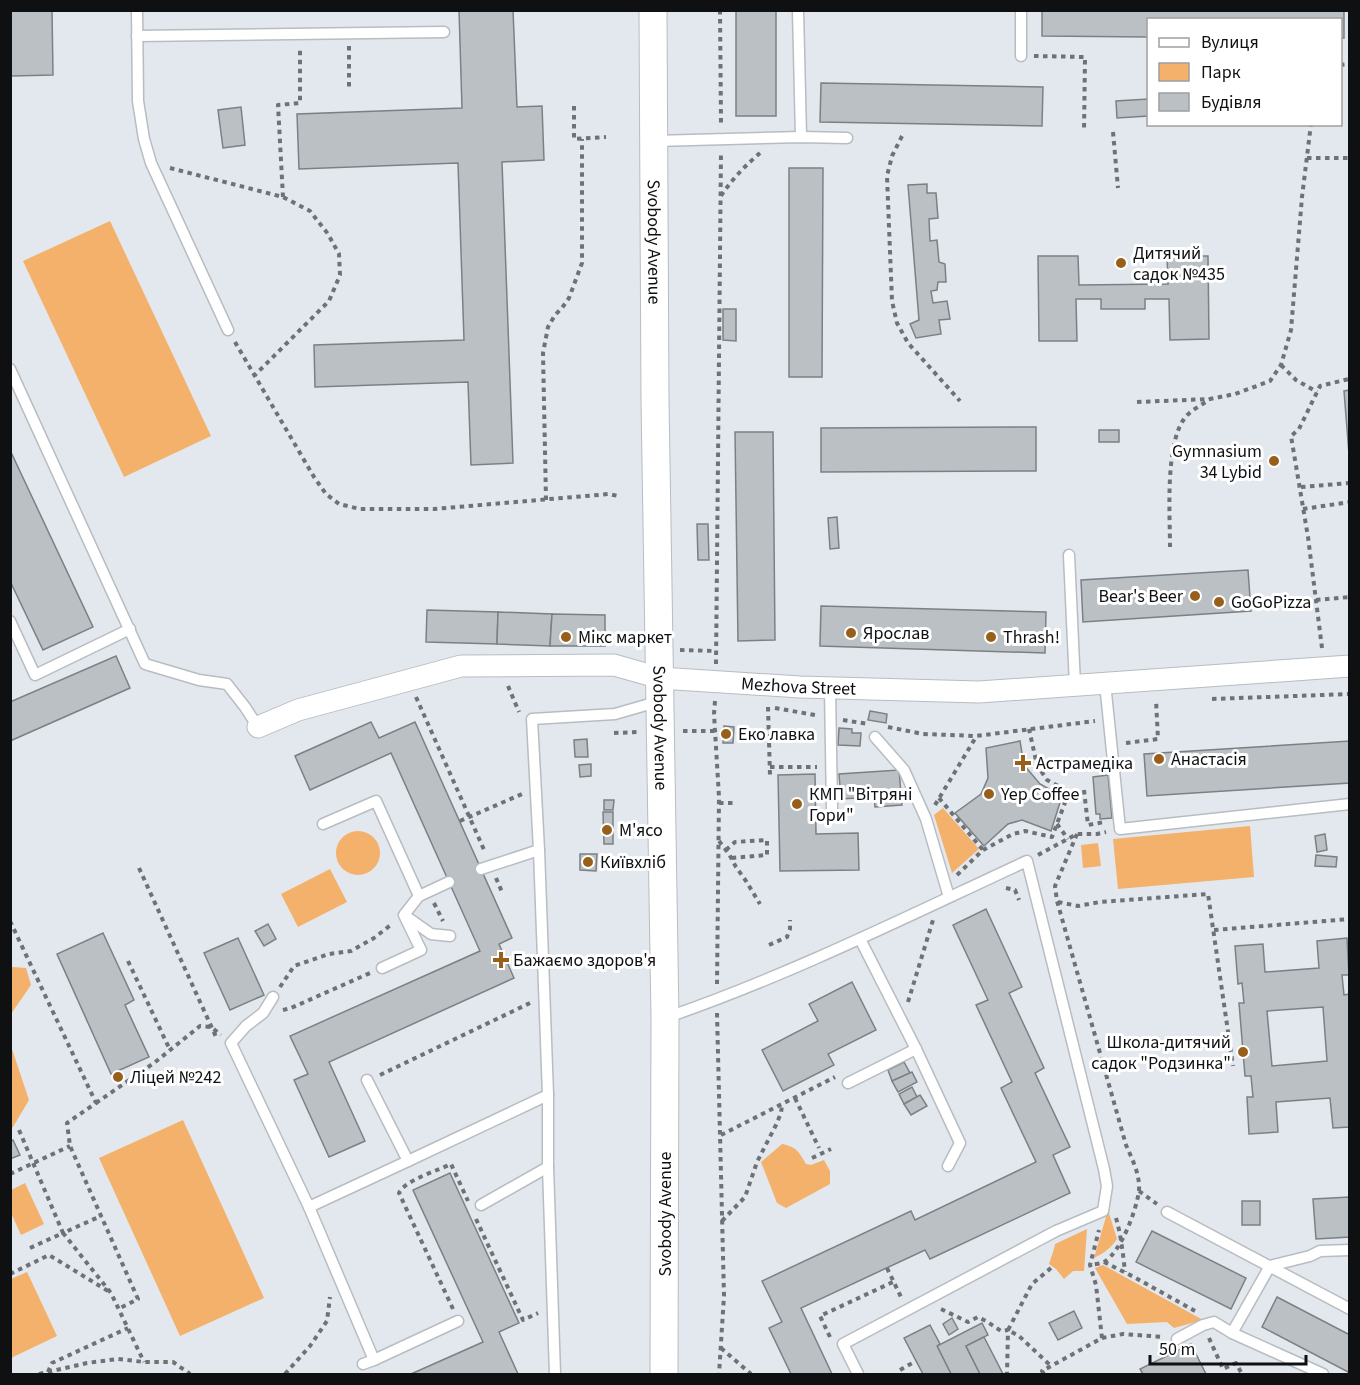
<svg xmlns="http://www.w3.org/2000/svg" width="1360" height="1385" font-family="'Source Sans 3',sans-serif">
  <style>
    .green { fill: #f4b16b }
    .building { fill: #bac0c4; stroke: #7b8084; stroke-width: 1.5; fill-rule: evenodd }
    .lines { fill: none; stroke-linecap: round; stroke-linejoin: round }
    .service-casing { stroke: #b7bdc1; stroke-width: 13 }
    .minor-casing { stroke: #b7bdc1; stroke-width: 23 }
    .tertiary-casing { stroke: #b7bdc1; stroke-width: 29 }
    .path { stroke: #6e7276; stroke-width: 4; stroke-dasharray: 4.5 4.5; stroke-linecap: butt }
    .service { stroke: #fff; stroke-width: 10 }
    .minor { stroke: #fff; stroke-width: 21 }
    .tertiary { stroke: #fff; stroke-width: 27 }
    .poi-dot { fill: #985f1b; stroke: #fff; stroke-width: 2 }
    .labels { text-anchor: middle; dominant-baseline: central; stroke-width: 6; stroke-linejoin: round; paint-order: stroke }
    .street-label { font-size: 18px; fill: #0e1012; stroke: #fff }
    .poi-label { font-size: 18px; fill: #0e1012; stroke: #fff; text-anchor: start }
  </style>
  <rect width="100%" height="100%" fill="#e2e8ed"/>
  <!-- green -->
  <g class="green">
    <path d="M110,221L211,436L124,477L23,261Z"/>
    <path d="M943,808L979,849L952,873L934,815Z"/>
    <path d="M1250,826L1254,877L1118,889L1113,839Z"/>
    <circle cx="358" cy="853" r="22"/>
    <path d="M1098,843L1101,866L1083,868L1081,845Z"/>
    <path d="M330,869L347,902L298,927L281,894Z"/>
    <path d="M13,967L26,968L31,985L11,1014V968Z"/>
    <path d="M10,1043L29,1100L13,1127L11,1128Z"/>
    <path d="M183,1120L264,1298L180,1336L99,1158Z"/>
    <path d="M782,1144C797,1147 799,1152 806,1164L811,1165L824,1160L830,1171V1184L786,1208L777,1203L761,1162Z"/>
    <path d="M25,1183L44,1224L21,1235L11,1213V1190Z"/>
    <path d="M1108,1210L1117,1239C1111,1248 1104,1253 1094,1258Z"/>
    <path d="M1087,1229L1084,1271H1073L1064,1279L1056,1269L1049,1264C1051,1257 1054,1251 1055,1244Z"/>
    <path d="M1103,1265L1203,1320L1174,1328L1167,1322L1127,1324L1095,1268Z"/>
    <path d="M27,1272L57,1336L11,1358V1279Z"/>
  </g>
  <!-- building -->
  <g class="building">
    <path d="M10,10H52L53,75L11,76Z"/>
    <path d="M459,10H513L517,107L542,106L544,160L502,162L513,463L471,465L468,382L315,387L314,345L464,340L458,163L299,169L297,114L462,108Z"/>
    <rect x="736" y="10" width="40" height="106"/>
    <path d="M1042,10H1344V38H1340V20H1148V37L1042,36Z"/>
    <path d="M821,83L1043,87L1042,126L820,122Z"/>
    <path d="M1148,99V116L1117,118L1116,101Z"/>
    <path d="M241,107L245,145L223,148L218,110Z"/>
    <path d="M789,168H823L822,377H789Z"/>
    <path d="M927,184V193H936L938,218L929,219L930,241L937,240L939,262L945,264L946,282H938L937,290L931,291L933,303L947,301L950,319L939,320L941,334L916,338L910,324L919,320L908,185Z"/>
    <path d="M1038,256H1078L1079,285L1168,284L1167,256H1208L1209,339L1170,340L1169,299H1145V309H1101V299H1076L1077,341H1039Z"/>
    <path d="M723,309H736V341L723,340Z"/>
    <path d="M1350,390V467L1344,391Z"/>
    <path d="M1036,427V471L821,472V428Z"/>
    <rect x="1099" y="430" width="20" height="12"/>
    <path d="M735,432H773L775,640L738,641Z"/>
    <path d="M10,450L93,627L43,650L10,581Z"/>
    <path d="M837,517L839,548L830,549L828,518Z"/>
    <path d="M697,524H708L709,560H698Z"/>
    <path d="M1248,570L1251,611L1083,622L1081,580Z"/>
    <path d="M821,606L1046,612L1045,653L820,646Z"/>
    <path d="M427,610L498,612L497,644L426,642Z"/>
    <path d="M498,612L552,614L550,646L497,644Z"/>
    <path d="M552,614L605,615V646H550Z"/>
    <path d="M116,656L130,688L10,741V702Z"/>
    <path d="M870,711L887,714L886,723L868,720Z"/>
    <path d="M371,722L379,738L415,722L512,938L499,944L514,978L329,1062L365,1141L329,1157L294,1080L308,1074L290,1036L480,951L391,753L310,790L295,756Z"/>
    <path d="M724,726L734,727L733,743H723Z"/>
    <path d="M839,728L852,729V733H861L860,746L838,745Z"/>
    <path d="M587,739L588,757H575L574,740Z"/>
    <path d="M1020,741L1024,765L1040,784L1062,796L1051,831L1022,820L1008,824L984,846L955,813L981,794L988,778L986,748Z"/>
    <path d="M1350,741V783L1147,796L1144,754Z"/>
    <path d="M591,764V776L580,777L579,765Z"/>
    <path d="M899,770L902,805L875,807L874,797L841,799L839,774Z"/>
    <path d="M815,774L816,834L858,833L859,870L780,871L778,775Z"/>
    <path d="M1108,775L1112,818L1100,819V814H1096L1093,777Z"/>
    <path d="M604,800H614L613,810H604Z"/>
    <path d="M603,812H613V844H604Z"/>
    <path d="M1325,834L1327,850L1317,852L1315,836Z"/>
    <path d="M580,854H597L596,871L580,870Z"/>
    <path d="M1316,855L1337,857L1336,867L1315,866Z"/>
    <path d="M986,909L1022,987L1009,993L1044,1068L1035,1073L1070,1147L1053,1155L1070,1193L930,1259L925,1250L801,1308L832,1374H791L769,1328L782,1322L762,1281L911,1211L915,1220L1036,1162L1001,1088L1012,1082L976,1005L988,1000L953,925Z"/>
    <path d="M268,924L276,939L264,946L255,931Z"/>
    <path d="M103,933L134,1000L125,1005L149,1057L111,1074L57,954Z"/>
    <path d="M238,938L264,995L230,1010L204,953Z"/>
    <path d="M1347,938L1349,975H1342L1344,995L1350,994V1127L1333,1128L1330,1098L1276,1102L1278,1132L1249,1134L1247,1097H1253L1251,1076H1245L1239,1003H1244L1242,983L1238,984L1235,946L1263,944L1265,972L1319,968L1317,941ZM1323,1007L1327,1061L1272,1066L1267,1011Z"/>
    <path d="M852,982L876,1030L828,1054L834,1065L783,1091L762,1050L818,1021L809,1004Z"/>
    <path d="M904,1062L910,1073L892,1081L888,1070Z"/>
    <path d="M912,1072L917,1082L898,1092L892,1081Z"/>
    <path d="M912,1087L917,1097L904,1104L899,1094Z"/>
    <path d="M920,1095L927,1106L911,1115L904,1104Z"/>
    <path d="M13,1140L20,1155L10,1159V1142Z"/>
    <path d="M450,1173L519,1323L499,1332L518,1374H411L483,1342L413,1190Z"/>
    <path d="M1350,1197V1237L1316,1239L1313,1199Z"/>
    <rect x="1242" y="1201" width="18" height="24"/>
    <path d="M1152,1231L1246,1278L1231,1309L1136,1262Z"/>
    <path d="M1277,1297L1350,1335V1373L1262,1327Z"/>
    <path d="M1074,1311L1082,1328L1058,1340L1049,1323Z"/>
    <path d="M952,1318L958,1329L949,1335L943,1324Z"/>
    <path d="M982,1323L988,1335L966,1346L980,1374H951L937,1346Z"/>
    <path d="M930,1325L940,1344L937,1346L951,1374H923L904,1338Z"/>
    <path d="M984,1337L1003,1374H980L966,1346Z"/>
    <path d="M1191,1344L1206,1374H1143L1140,1369Z"/>
  </g>
  <g class="lines">
    <defs>
      <g id="service">
        <path d="M137,10L138,101L144,139L151,163L228,330"/>
        <path d="M798,10L801,137"/>
        <path d="M137,36L444,32"/>
        <path d="M1021,56V10"/>
        <path d="M655,141L801,137L847,138"/>
        <path d="M10,369L145,664L199,680L227,684L245,707L258,727"/>
        <path d="M1069,555L1075,685"/>
        <path d="M10,621L35,675L130,629"/>
        <path d="M1105,683L1120,829L1350,804"/>
        <path d="M830,688L832,809"/>
        <path d="M875,737L904,770L926,819L949,897"/>
        <path d="M323,824L376,801L419,896"/>
        <path d="M481,869L539,850"/>
        <path d="M407,917L431,934L450,936"/>
        <path d="M860,939L916,1049L960,1143L948,1166"/>
        <path d="M382,968L421,950L404,915L419,896L449,882"/>
        <path d="M273,997L263,1013L246,1026L231,1043L309,1207"/>
        <path d="M665,1018C790,975 908,916 1027,861L1104,1169L1107,1186L1103,1211L1056,1231L843,1344L858,1374"/>
        <path d="M367,1080L408,1161L548,1095"/>
        <path d="M848,1083L916,1049"/>
        <path d="M481,1205L548,1167"/>
        <path d="M1167,1212L1350,1309"/>
        <path d="M1232,1333L1270,1266L1310,1256L1320,1251L1350,1250"/>
        <path d="M1177,1339L1203,1325L1214,1322L1232,1333L1323,1374"/>
        <path d="M374,1360L458,1321"/>
        <path d="M363,1364L374,1360L309,1207L408,1161"/>
        <path d="M555,1374L548,1167V1095L539,850L532,719L615,714L660,701"/>
      </g>
      <g id="minor">
        <path id="s1" d="M258,727L298,710L461,666L614,665L660,678L800,687L979,692L1350,666"/>
      </g>
      <g id="tertiary">
        <path id="s2" d="M653,10L655,400L665,1018L664,1374"/>
      </g>
    </defs>
    <!-- service casing -->
    <use href="#service" class="service-casing"/>
    <!-- minor casing -->
    <use href="#minor" class="minor-casing"/>
    <!-- tertiary casing -->
    <use href="#tertiary" class="tertiary-casing"/>
    <!-- path -->
    <g class="path">
      <path d="M720,10L721,124"/>
      <path d="M349,46V87"/>
      <path d="M1034,56L1085,57L1084,132"/>
      <path d="M1340,65L1350,64"/>
      <path d="M574,106V139L606,137"/>
      <path d="M1113,132L1118,188"/>
      <path d="M902,136L892,156L887,176L892,301L897,323L908,343L960,401"/>
      <path d="M1307,158H1350"/>
      <path d="M170,168L283,197L310,211L328,234L339,254L340,275L329,301L255,375"/>
      <path d="M721,196C732,179 745,166 760,153"/>
      <path d="M283,197L278,105L300,103V47"/>
      <path d="M235,342L314,477L326,494L339,504L360,509H434L609,494L618,496"/>
      <path d="M1281,365L1296,380L1317,392"/>
      <path d="M1137,402L1210,399L1235,394L1270,381L1281,365L1291,330L1302,197L1311,124"/>
      <path d="M1301,487L1350,483"/>
      <path d="M546,500L543,353L548,327L555,315L562,308L569,298L582,263V139"/>
      <path d="M1303,509L1350,502"/>
      <path d="M1170,547C1170,514 1165,446 1184,419C1189,411 1202,405 1210,399"/>
      <path d="M1316,600L1350,597"/>
      <path d="M1322,648L1308,537L1291,436L1299,429L1320,386L1349,379"/>
      <path d="M680,650L716,651"/>
      <path d="M716,664L721,152"/>
      <path d="M508,686L519,712"/>
      <path d="M416,697L485,852"/>
      <path d="M1212,699L1350,694"/>
      <path d="M715,701L714,714L719,797L717,984"/>
      <path d="M768,707L770,775"/>
      <path d="M775,708L815,715"/>
      <path d="M843,720L868,724"/>
      <path d="M888,727L923,734L976,736L1095,721"/>
      <path d="M683,731H715"/>
      <path d="M614,733L639,732"/>
      <path d="M1126,743L1158,739L1156,700"/>
      <path d="M770,767H817"/>
      <path d="M1084,790L1088,825L1104,822"/>
      <path d="M939,798L983,850"/>
      <path d="M719,803H733"/>
      <path d="M935,805L976,737"/>
      <path d="M460,821L522,794"/>
      <path d="M1057,824L1068,839"/>
      <path d="M1077,834L1055,886L1057,901L1126,1145C1132,1159 1140,1174 1139,1190C1137,1209 1121,1252 1104,1262C1100,1264 1094,1264 1090,1265"/>
      <path d="M719,841L729,854L736,867L746,881L760,904"/>
      <path d="M726,850L735,842L767,840V855L731,858"/>
      <path d="M1038,855L1077,834H1097L1106,832"/>
      <path d="M139,868L217,1039"/>
      <path d="M957,875L983,850L1013,834L1025,831L1052,837L1069,792L1047,780L1037,765L1029,729"/>
      <path d="M496,878L502,892"/>
      <path d="M1006,888L1015,890L1019,900"/>
      <path d="M1058,902L1078,906L1100,902L1208,894L1233,1066"/>
      <path d="M434,903L443,921"/>
      <path d="M10,921L96,1103L67,1123L70,1146L138,1299L118,1309"/>
      <path d="M1214,930L1350,919"/>
      <path d="M769,945L787,937L790,929V920"/>
      <path d="M128,961L170,1050"/>
      <path d="M280,987L294,966L329,954L351,951L374,938L392,924"/>
      <path d="M908,1002L933,920"/>
      <path d="M283,1010L291,1008L370,973"/>
      <path d="M717,1013L724,1296L719,1374"/>
      <path d="M380,1075L530,1003"/>
      <path d="M795,1098L819,1148"/>
      <path d="M96,1103L154,1063L200,1026L211,1027L221,1035"/>
      <path d="M19,1130L63,1233L101,1216"/>
      <path d="M721,1135L835,1077"/>
      <path d="M812,1158L831,1149"/>
      <path d="M10,1174L70,1146"/>
      <path d="M1139,1191L1157,1204"/>
      <path d="M1116,1218C1121,1235 1123,1254 1125,1272"/>
      <path d="M476,1219L523,1320L538,1313"/>
      <path d="M722,1221L745,1197L757,1162L776,1125L781,1113L782,1105"/>
      <path d="M30,1248L63,1233L111,1293L144,1362"/>
      <path d="M1104,1262L1134,1277L1195,1311"/>
      <path d="M887,1268L901,1297"/>
      <path d="M1051,1268L1032,1284L1008,1330L1019,1336L1051,1366"/>
      <path d="M10,1274L49,1255L108,1291"/>
      <path d="M453,1309L399,1193C405,1180 437,1171 451,1164L468,1201"/>
      <path d="M941,1309L968,1322L978,1317L986,1321L1001,1331L1008,1330L1007,1374"/>
      <path d="M830,1337L820,1316L893,1282"/>
      <path d="M1102,1338L1123,1334L1164,1337"/>
      <path d="M1209,1338L1223,1369L1236,1363L1242,1374"/>
      <path d="M721,1348L751,1374"/>
      <path d="M900,1370L916,1361"/>
      <path d="M48,1372L52,1363L128,1328"/>
      <path d="M39,1374L87,1363L118,1359L144,1362H173L190,1374"/>
      <path d="M285,1374L310,1346L327,1321L330,1297"/>
      <path d="M1044,1374L1042,1371L1102,1338L1096,1285L1090,1265L1099,1230"/>
    </g>
    <!-- service -->
    <use href="#service" class="service"/>
    <!-- minor -->
    <use href="#minor" class="minor"/>
    <!-- tertiary -->
    <use href="#tertiary" class="tertiary"/>
  </g>
  <!-- markers -->
  <g class="poi-dot">
    <circle cx="1121" cy="263" r="6"/>
    <circle cx="1274" cy="461" r="6"/>
    <circle cx="1195" cy="596" r="6"/>
    <circle cx="1219" cy="602" r="6"/>
    <circle cx="851" cy="633" r="6"/>
    <circle cx="566" cy="637" r="6"/>
    <circle cx="991" cy="637" r="6"/>
    <circle cx="726" cy="734" r="6"/>
    <circle cx="1159" cy="759" r="6"/>
    <path d="M1020 754h6v6h6v6h-6v6h-6v-6h-6v-6h6z"/>
    <circle cx="989" cy="794" r="6"/>
    <circle cx="797" cy="804" r="6"/>
    <circle cx="607" cy="830" r="6"/>
    <circle cx="588" cy="862" r="6"/>
    <path d="M498 951h6v6h6v6h-6v6h-6v-6h-6v-6h6z"/>
    <circle cx="1243" cy="1052" r="6"/>
    <circle cx="118" cy="1077" r="6"/>
  </g>
  <g class="labels">
    <!-- street labels -->
    <g class="street-label">
      <text stroke="none"><textPath href="#s2" startOffset="232">Svobody Avenue</textPath></text>
      <text stroke="none"><textPath href="#s1" startOffset="552">Mezhova Street</textPath></text>
      <text stroke="none"><textPath href="#s2" startOffset="718">Svobody Avenue</textPath></text>
      <text transform="translate(665 1214) rotate(-90)">Svobody Avenue</text>
    </g>
    <!-- poi labels -->
    <g class="poi-label">
      <text x="1133" y="253">Дитячий<tspan x="1133" dy="21">садок №435</tspan></text>
      <text x="1262" y="451" text-anchor="end">Gymnasium<tspan x="1262" dy="21">34 Lybid</tspan></text>
      <text x="1183" y="596" text-anchor="end">Bear's Beer</text>
      <text x="1231" y="602">GoGoPizza</text>
      <text x="863" y="633">Ярослав</text>
      <text x="578" y="637">Мікс маркет</text>
      <text x="1003" y="637">Thrash!</text>
      <text x="738" y="734">Еко лавка</text>
      <text x="1171" y="759">Анастасія</text>
      <text x="1036" y="763">Астрамедіка</text>
      <text x="809" y="794">КМП "Вітряні<tspan x="809" dy="21">Гори"</tspan></text>
      <text x="1001" y="794">Yep Coffee</text>
      <text x="619" y="830">М'ясо</text>
      <text x="600" y="862">Київхліб</text>
      <text x="513" y="960">Бажаємо здоров'я</text>
      <text x="1231" y="1042" text-anchor="end">Школа-дитячий<tspan x="1231" dy="21">садок "Родзинка"</tspan></text>
      <text x="130" y="1077">Ліцей №242</text>
    </g>
  </g>
  <!-- border -->
  <rect width="1360" height="1385" fill="none" stroke="#0e1012" stroke-width="24"/>
  <!-- legend -->
  <rect x="1147" y="18" width="195" height="108" fill="#ffffff" stroke="#9f9fa0" stroke-width="1.5"/>
  <rect x="1159" y="38" width="30" height="9" fill="#ffffff" stroke="#9f9fa0" stroke-width="1.5"/>
  <text x="1201" y="48" font-size="18" fill="#0e1012">Вулиця</text>
  <rect x="1159" y="63" width="30" height="18" fill="#f4b16b" stroke="#9f9fa0" stroke-width="1.5"/>
  <text x="1201" y="78" font-size="18" fill="#0e1012">Парк</text>
  <rect x="1159" y="93" width="30" height="18" fill="#bac0c4" stroke="#9f9fa0" stroke-width="1.5"/>
  <text x="1201" y="108" font-size="18" fill="#0e1012">Будівля</text>
  <!-- scale -->
  <path d="M1150 1355v9h156v-9" fill="none" stroke="#0e1012" stroke-width="3"/>
  <text x="1159" y="1355" font-size="18" fill="#0e1012" stroke="#ffffff" stroke-width="4.5" paint-order="stroke">50 m</text>
</svg>
